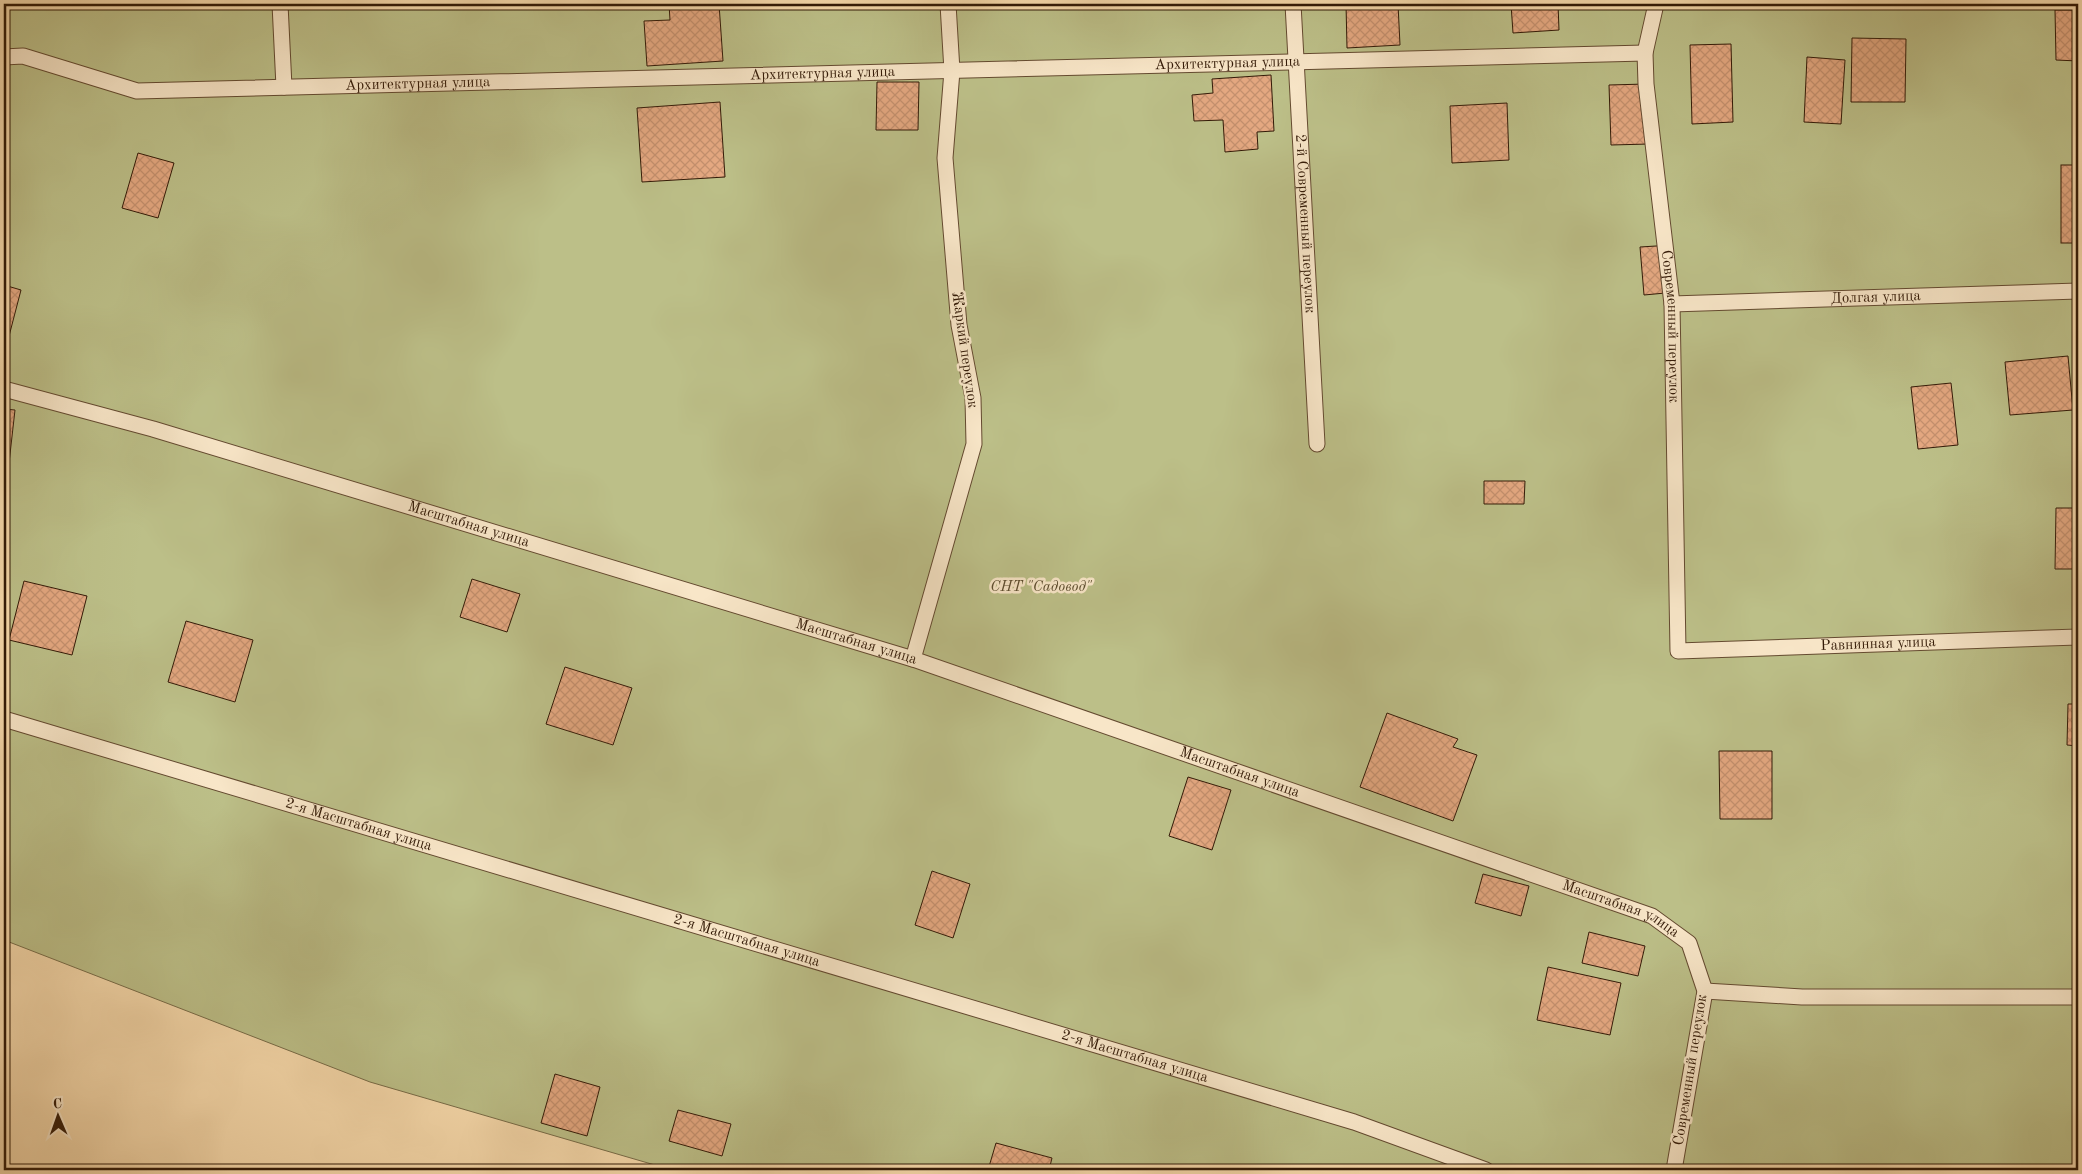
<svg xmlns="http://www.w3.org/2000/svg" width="2082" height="1174" font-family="'Old Standard TT',serif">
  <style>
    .garden { fill: #bcbf88; stroke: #786c48 }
    .building { fill: url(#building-cross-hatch); stroke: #331a07 }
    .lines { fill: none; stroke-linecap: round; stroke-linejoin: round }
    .service-casing { stroke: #644a30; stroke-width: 17 }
    .service { stroke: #f8e6c8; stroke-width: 15 }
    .labels { text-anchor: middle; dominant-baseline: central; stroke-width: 5; stroke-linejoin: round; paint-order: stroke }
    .street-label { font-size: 15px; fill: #331a07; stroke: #f8e6c8 }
    .park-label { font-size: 15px; font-style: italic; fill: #5c4c2e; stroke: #f8e6c8 }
  </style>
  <defs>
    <pattern id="building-cross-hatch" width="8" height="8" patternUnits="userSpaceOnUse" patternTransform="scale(1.25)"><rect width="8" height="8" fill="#e4a881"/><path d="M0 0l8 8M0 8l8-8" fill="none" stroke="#c4906e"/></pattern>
  </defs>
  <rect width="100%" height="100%" fill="#f5d8aa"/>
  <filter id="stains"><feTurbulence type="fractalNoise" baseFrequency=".004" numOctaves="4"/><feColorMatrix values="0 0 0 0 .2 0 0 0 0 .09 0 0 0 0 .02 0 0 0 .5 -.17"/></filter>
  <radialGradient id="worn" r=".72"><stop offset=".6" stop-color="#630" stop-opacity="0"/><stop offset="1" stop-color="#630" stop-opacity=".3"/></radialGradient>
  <!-- garden -->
  <path class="garden" d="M4,4H2078V1170H672L370,1082L4,940Z"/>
  <!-- building -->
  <g class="building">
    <path d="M669,4H719L723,61L647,66L644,21L670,20Z"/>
    <path d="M1346,4H1398L1400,45L1347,48Z"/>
    <path d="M1511,4H1558L1559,30L1513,33Z"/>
    <path d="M2055,10H2078V61L2056,60Z"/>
    <path d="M1852,38L1906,39L1905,102H1851Z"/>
    <path d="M1731,44L1733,122L1692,124L1690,45Z"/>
    <path d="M1807,57L1845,60L1841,124L1804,122Z"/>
    <path d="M1271,75L1274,131L1257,132L1258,149L1225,152L1223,120L1194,121L1192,95L1213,93L1212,79Z"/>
    <path d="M877,82H919L918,130H876Z"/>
    <path d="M1646,84L1649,144L1611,145L1609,85Z"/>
    <path d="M720,102L725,177L642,182L637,108Z"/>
    <path d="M1507,103L1509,160L1452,163L1450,106Z"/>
    <path d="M138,153L174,163L158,218L122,208Z"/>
    <rect x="2061" y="165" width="17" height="78"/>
    <path d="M1672,245L1676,292L1644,295L1640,247Z"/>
    <path d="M4,285L21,290L8,340L4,339Z"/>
    <path d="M2068,356L2073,410L2010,415L2005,362Z"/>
    <path d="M1951,383L1958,445L1918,449L1911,387Z"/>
    <path d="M4,409L15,410L9,463L4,462Z"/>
    <path d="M1484,481H1525L1524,504H1484Z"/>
    <path d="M2056,508H2078V569H2055Z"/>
    <path d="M472,579L520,594L507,632L460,617Z"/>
    <path d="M24,581L87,596L72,655L9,640Z"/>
    <path d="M186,621L253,640L235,702L168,682Z"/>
    <path d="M565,667L632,688L613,745L546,724Z"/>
    <path d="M2068,704H2078V746L2067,745Z"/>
    <path d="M1387,713L1458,739L1453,747L1477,755L1453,821L1360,787Z"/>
    <path d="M1719,751H1772V819H1720Z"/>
    <path d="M1188,777L1231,790L1212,850L1169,836Z"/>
    <path d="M932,871L970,884L953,938L915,925Z"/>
    <path d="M1483,874L1529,886L1521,916L1475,903Z"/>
    <path d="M1589,932L1645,946L1638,976L1582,963Z"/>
    <path d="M1548,967L1621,983L1610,1035L1537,1020Z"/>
    <path d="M555,1074L600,1087L587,1136L541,1123Z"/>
    <path d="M678,1110L731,1124L722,1156L669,1141Z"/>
    <path d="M996,1143L1052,1158L1049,1170H988Z"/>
  </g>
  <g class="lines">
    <defs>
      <g id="service">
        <path d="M280,4L284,87"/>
        <path id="s1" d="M1293,4L1317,444"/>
        <path id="s2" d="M1656,4L1645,53L1646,84L1672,304L1678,651L2078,637"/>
        <path id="s3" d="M4,57L23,56L137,91L1645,53"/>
        <path id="s4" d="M1672,304L2078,291"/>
        <path id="s5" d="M4,389L153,429L913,659L1652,916L1689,943L1705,991L1674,1170"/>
        <path d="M913,659L974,444L973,398L959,325L945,158L952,71L948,4"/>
        <path id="s6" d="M4,719L1354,1122L1486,1170"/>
        <path d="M1705,991L1802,997H2078"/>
      </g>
    </defs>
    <!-- service casing -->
    <use href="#service" class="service-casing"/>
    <!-- service -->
    <use href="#service" class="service"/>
  </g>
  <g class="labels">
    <!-- street labels -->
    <g class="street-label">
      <text stroke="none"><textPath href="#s3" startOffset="1229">Архитектурная улица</textPath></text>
      <text stroke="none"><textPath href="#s3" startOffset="824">Архитектурная улица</textPath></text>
      <text stroke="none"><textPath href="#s3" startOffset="419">Архитектурная улица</textPath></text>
      <text stroke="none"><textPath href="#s1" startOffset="220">2-й Современный переулок</textPath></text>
      <text stroke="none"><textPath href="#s4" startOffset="204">Долгая улица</textPath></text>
      <text stroke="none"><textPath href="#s2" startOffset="325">Современный переулок</textPath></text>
      <text transform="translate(964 350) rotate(82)">Жаркий переулок</text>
      <text stroke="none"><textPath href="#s5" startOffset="484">Масштабная улица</textPath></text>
      <text stroke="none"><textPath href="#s5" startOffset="889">Масштабная улица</textPath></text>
      <text stroke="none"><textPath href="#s2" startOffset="850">Равнинная улица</textPath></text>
      <text stroke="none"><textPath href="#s5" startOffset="1294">Масштабная улица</textPath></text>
      <text stroke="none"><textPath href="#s6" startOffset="370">2-я Масштабная улица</textPath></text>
      <text stroke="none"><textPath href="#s5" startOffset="1699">Масштабная улица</textPath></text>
      <text stroke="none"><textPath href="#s6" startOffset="775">2-я Масштабная улица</textPath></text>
      <text stroke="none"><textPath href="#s6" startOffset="1180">2-я Масштабная улица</textPath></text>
      <text transform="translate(1691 1070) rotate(-81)">Современный переулок</text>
    </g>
    <!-- park labels -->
    <g class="park-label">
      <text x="1041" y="587">СНТ "Садовод"</text>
    </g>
  </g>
  <!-- margin -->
  <rect width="2082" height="1174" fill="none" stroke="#f5d8aa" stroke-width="20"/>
  <rect x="5" y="5" width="2072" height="1164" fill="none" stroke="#331a07" stroke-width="2.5"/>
  <rect x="10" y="10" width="2062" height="1154" fill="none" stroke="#331a07"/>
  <!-- north arrow -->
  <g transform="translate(58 1116) rotate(358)" stroke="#f8e6c8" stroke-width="4" paint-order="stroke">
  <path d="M0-4L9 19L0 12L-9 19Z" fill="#331a07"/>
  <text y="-8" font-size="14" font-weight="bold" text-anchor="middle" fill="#331a07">С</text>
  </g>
  <rect width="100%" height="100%" filter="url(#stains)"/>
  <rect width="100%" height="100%" fill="url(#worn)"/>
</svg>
